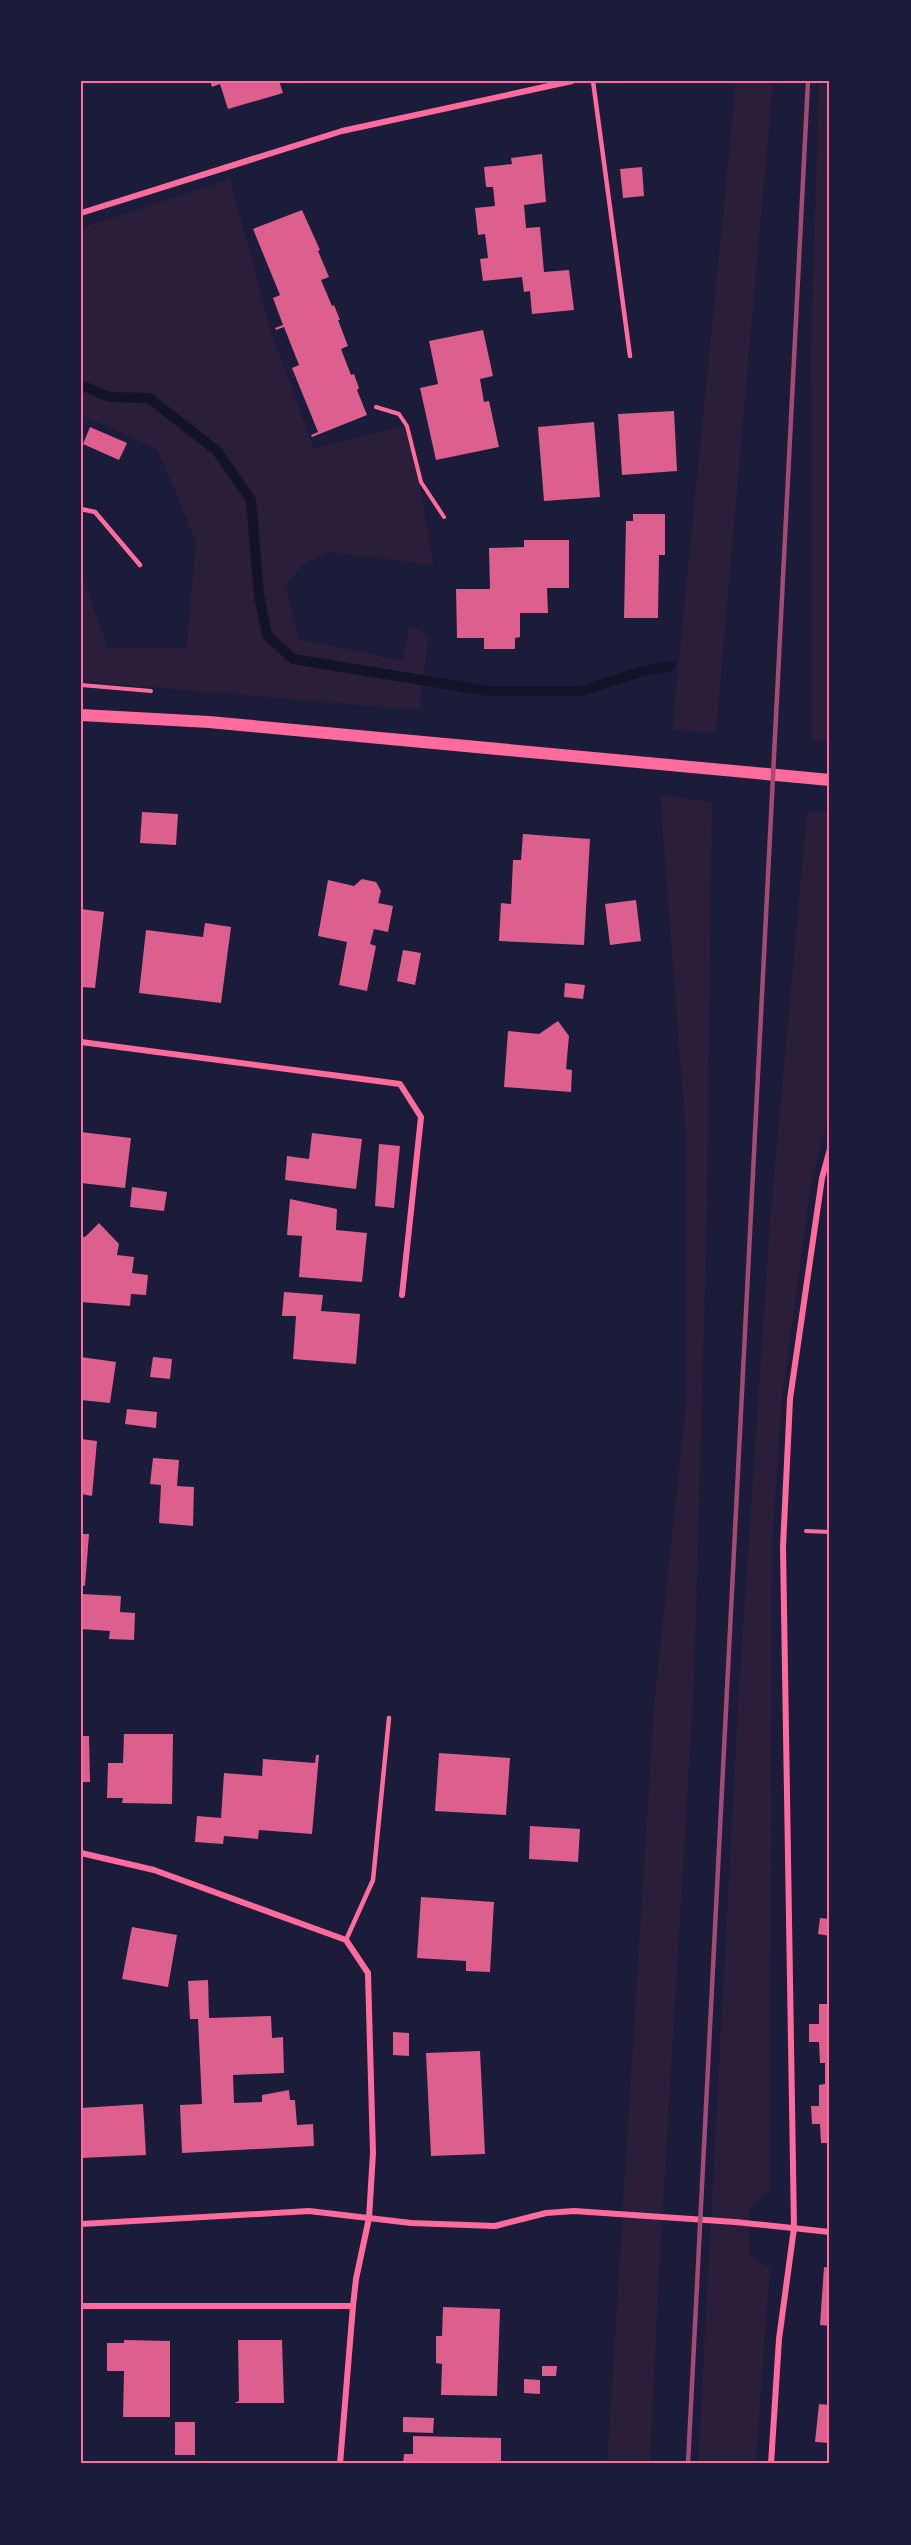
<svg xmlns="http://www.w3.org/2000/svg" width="911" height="2545" font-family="Arial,sans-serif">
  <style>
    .green { fill: #2a1e3b }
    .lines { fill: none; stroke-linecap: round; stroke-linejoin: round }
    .stream { stroke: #12122b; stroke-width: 10 }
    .building { fill: #dd5f8e }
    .path { stroke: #ff6b9d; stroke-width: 4 }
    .service { stroke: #ff6b9d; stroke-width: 4.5 }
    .minor { stroke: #ff6b9d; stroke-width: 6 }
    .secondary { stroke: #ff6b9d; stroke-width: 12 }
    .rail { stroke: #a44b75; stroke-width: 4.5 }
    .neatline { fill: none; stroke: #ff6b9d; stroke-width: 2 }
  </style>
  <rect width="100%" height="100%" fill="#1b1b3a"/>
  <!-- green -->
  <g class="green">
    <path d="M736,81H773L716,732L672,730Z"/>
    <path d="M819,81L830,87V743L812,740L811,345Z"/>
    <path d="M230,179L272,335L314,449L404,426L419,479L433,565L330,552L304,564L286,585L299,639L403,661L409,626L429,635L419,710L81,681V573L108,648H186L196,541L157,449L81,415V228Z"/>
    <path d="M660,795L712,802L707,1217L694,1685L659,2275L650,2464H607L654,1704L686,1403V1138Z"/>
    <path d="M807,811L830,812V1112L811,1185L782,1397L772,1548L770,2189L749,2210V2254L770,2268L756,2464H698L739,1685L770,1219Z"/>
  </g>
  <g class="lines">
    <!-- stream -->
    <path class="stream" d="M81,385L109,397L149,398L217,451L251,500L259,595L267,635L293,659L489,691H582L640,672L670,666"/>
  </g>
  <!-- building -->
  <g class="building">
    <path d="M210,81H279L283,93L228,109L220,84L212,87Z"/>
    <path d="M542,154L546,202L524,205L526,228L540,227L544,272L569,270L574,310L532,314L530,291L524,292L522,277L483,281L480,259L488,258L485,234L478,235L475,208L495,206L493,187H486L484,167L512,164L511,158Z"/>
    <path d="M642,167L644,196L623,198L620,169Z"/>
    <path d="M302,210L320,250L318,251L329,277L321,280L332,306L334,305L340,320H338L348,346L341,349L351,375L354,374L359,388L357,390L367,415L312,437L311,435L318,432L292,368L299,365L284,327L276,330L275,328L283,325L273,298L280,295L253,229Z"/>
    <path d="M483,330L493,376L480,379L484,402L489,401L499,447L436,460L420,388L438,384L429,341Z"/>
    <path d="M674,411L677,471L622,475L618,414Z"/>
    <path d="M594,422L600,497L544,501L538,427Z"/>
    <path d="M90,427L127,443L119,460L83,444Z"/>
    <path d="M633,514H665V555H659L658,618H624L626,521H633Z"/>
    <path d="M524,540H569V588H547L548,613H520V637L515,638V649H484V638H457L456,589H490L489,548L524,547Z"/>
    <path d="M142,812L178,814L176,845L140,843Z"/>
    <path d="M523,834L590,839L584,945L499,941L501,903L511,904L513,860H521Z"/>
    <path d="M362,879L376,882L381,891L378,903L393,906L388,932L374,929L370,944L376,946L367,991L339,985L347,942L318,936L328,880L354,886Z"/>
    <path d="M636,900L641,941L610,945L605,904Z"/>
    <path d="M81,909L104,912L95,988L81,987Z"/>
    <path d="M205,923L231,927L221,1003L139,993L146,930L203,937Z"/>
    <path d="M403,950L421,953L415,985L397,981Z"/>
    <path d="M565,983L585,985L583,999L564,997Z"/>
    <path d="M558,1021L569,1036L566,1069L572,1070L571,1092L504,1087L508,1031L539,1034Z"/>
    <path d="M81,1132L131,1138L125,1188L81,1183Z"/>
    <path d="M312,1133L362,1139L356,1189L285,1180L287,1156L309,1159Z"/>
    <path d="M379,1144L400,1146L394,1208L375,1206Z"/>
    <path d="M132,1187L167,1192L164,1211L130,1207Z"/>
    <path d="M290,1199L337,1209L336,1230L367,1233L362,1282L299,1277L302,1236L287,1235Z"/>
    <path d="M99,1223L119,1244L117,1255L134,1257L132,1273L148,1275L146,1295L131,1294L130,1306L81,1302V1236L85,1237Z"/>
    <path d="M284,1292L323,1295L321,1311L360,1314L356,1364L293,1359L296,1316H282Z"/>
    <path d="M81,1357L116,1362L110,1403L81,1400Z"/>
    <path d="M153,1357L172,1359L170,1379L150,1377Z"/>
    <path d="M127,1409L157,1412L156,1428L125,1424Z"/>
    <path d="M81,1439L97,1441L92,1496L81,1494Z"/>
    <path d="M153,1458L179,1460L177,1486L194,1487L193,1526L159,1523L161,1485L150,1484Z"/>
    <path d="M81,1534H89L85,1586L81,1585Z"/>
    <path d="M81,1594L121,1596L120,1612L135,1613L134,1640L109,1639L110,1631L81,1629Z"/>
    <path d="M124,1734H173L172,1804L122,1803L123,1798H107L108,1763H123Z"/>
    <path d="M81,1736H89L90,1782H81Z"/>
    <path d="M439,1753L510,1758L506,1815L435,1811Z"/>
    <path d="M316,1755H319L312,1834L259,1830L258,1839L224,1836L223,1844L195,1842L197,1816L221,1818L224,1773L262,1776L263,1759L315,1763Z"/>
    <path d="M530,1826L580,1829L578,1862L529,1859Z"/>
    <path d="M421,1897L494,1902L490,1972L466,1971V1961L417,1958Z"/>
    <path d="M820,1918L830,1919V1936L818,1934Z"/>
    <path d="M132,1927L177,1935L168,1987L122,1979Z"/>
    <path d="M208,1980L209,2018L271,2016L272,2038L283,2037L284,2073L233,2075L234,2103L262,2102V2095L289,2090L290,2100H295L297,2125L313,2124L314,2146L182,2153L180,2105L202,2104L198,2019H190L188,1981Z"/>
    <path d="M819,2004H830V2143H821L820,2124H812L811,2106H819V2085L825,2084V2063H820L819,2042H809V2024H819Z"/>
    <path d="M393,2032L409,2033V2056L393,2055Z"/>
    <path d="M480,2051L485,2154L431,2156L426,2053Z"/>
    <path d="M143,2104L146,2155L81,2158V2108Z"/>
    <path d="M824,2267L830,2268V2326L820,2325Z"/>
    <path d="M443,2307L500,2309L497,2396L441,2395L442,2364L436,2363V2336H442Z"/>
    <path d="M124,2340L170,2341V2417H123L124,2371H107V2343H124Z"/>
    <path d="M238,2340H282L284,2403H234L239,2401Z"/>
    <path d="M542,2366H557L556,2376H542Z"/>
    <path d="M524,2379L540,2380V2394L524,2393Z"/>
    <path d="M819,2404L830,2405V2443L815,2442Z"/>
    <path d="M403,2417L434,2418L433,2433L403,2432Z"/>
    <rect x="175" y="2422" width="20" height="33"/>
    <path d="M413,2436L501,2438V2464H403L404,2454H413Z"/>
  </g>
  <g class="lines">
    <!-- path -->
    <g class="path">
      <path d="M376,407L399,414L407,426L421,482L444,517"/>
      <path d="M81,685L151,691"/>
      <path d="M806,1531L830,1532"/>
    </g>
    <!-- service -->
    <g class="service">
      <path d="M593,81L630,356"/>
      <path d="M81,509L95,512L140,565"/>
      <path d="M346,1940L373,1880L389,1718"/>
    </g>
    <!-- minor -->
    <g class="minor">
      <path d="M81,213L342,131L572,81"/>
      <path d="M81,1042L400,1084L421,1117L402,1295"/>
      <path d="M81,1853L154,1870L346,1940L368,1973L373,2153L369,2218L356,2279L353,2306L340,2464"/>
      <path d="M81,2224L309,2211L411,2223L495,2226L546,2213L574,2211L735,2222L830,2232"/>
      <path d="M81,2306H353"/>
      <path d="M771,2464L779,2339L794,2228L783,1547L790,1399L822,1178L830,1149"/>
    </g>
    <!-- secondary -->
    <path class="secondary" d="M81,715L209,722L830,780"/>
    <!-- rail -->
    <path class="rail" d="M688,2464L808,81"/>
  </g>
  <!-- border -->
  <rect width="911" height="2545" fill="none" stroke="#1b1b3a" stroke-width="165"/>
  <rect x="82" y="82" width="746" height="2380" class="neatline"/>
</svg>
